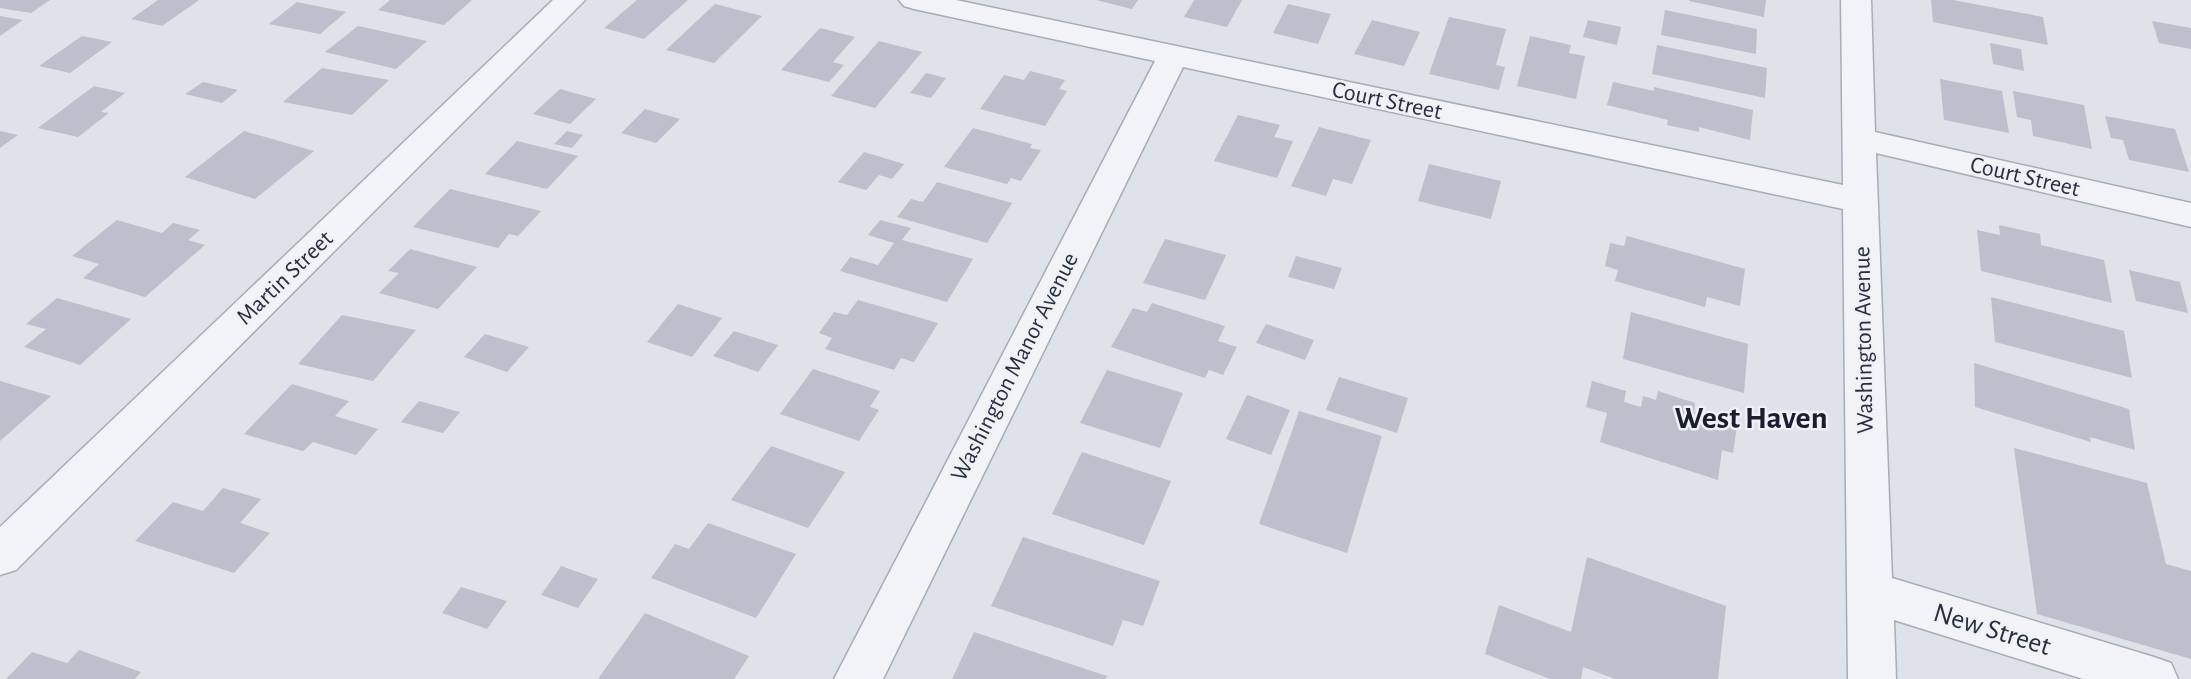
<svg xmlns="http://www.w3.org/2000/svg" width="2191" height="679" font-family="'Alegreya Sans',sans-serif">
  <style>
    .building { fill: #bbc0cc }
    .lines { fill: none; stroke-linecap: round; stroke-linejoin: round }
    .minor-casing { stroke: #a7acb6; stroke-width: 3 }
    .minor { fill: #f1f3f7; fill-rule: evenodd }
    .labels { text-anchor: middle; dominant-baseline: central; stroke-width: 5; stroke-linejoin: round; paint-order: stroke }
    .street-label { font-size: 24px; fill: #272e40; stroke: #eef1f6 }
    .near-street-label { font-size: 28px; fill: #272e40; stroke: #eef1f6 }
    .district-label { font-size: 32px; font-weight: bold; fill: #191f31; stroke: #eef1f6 }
  </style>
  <rect width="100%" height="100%" fill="#dee2e9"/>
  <!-- building -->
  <g class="building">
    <path d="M0,0H50L31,13L0,8Z"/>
    <path d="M158,0H199L162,26L131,19Z"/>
    <path d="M390,0H472L444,25L378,10Z"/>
    <path d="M637,0H688L644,39L604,28Z"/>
    <path d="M1096,0H1138L1132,9Z"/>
    <path d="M1194,0H1242L1227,27L1184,17Z"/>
    <path d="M1689,0H1766L1764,17L1689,1Z"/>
    <path d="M1931,0H1953L2043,17L2048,45L1933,22Z"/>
    <path d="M297,2L346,12L320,34L269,24Z"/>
    <path d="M715,4L762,16L714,63L666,50Z"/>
    <path d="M1288,4L1331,14L1318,44L1273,33Z"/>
    <path d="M1665,10L1757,29L1756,54L1661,35Z"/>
    <path d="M0,16L23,20L0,36Z"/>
    <path d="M1449,17L1506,29L1496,65L1505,67L1499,90L1429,74Z"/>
    <path d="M1372,20L1420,32L1404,66L1354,54Z"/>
    <path d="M1588,20L1621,27L1617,45L1583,37Z"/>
    <path d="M2152,21L2191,28V49L2159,43Z"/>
    <path d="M358,26L427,41L396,69L325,52Z"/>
    <path d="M820,28L855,37L833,62L844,65L829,82L781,70Z"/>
    <path d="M82,36L112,42L70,73L39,66Z"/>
    <path d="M1530,36L1571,45L1569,53L1585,56L1576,99L1517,86Z"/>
    <path d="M879,41L922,52L875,108L831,96Z"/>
    <path d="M1990,43L2021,49L2024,71L1993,64Z"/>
    <path d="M1657,45L1767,68L1765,98L1652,74Z"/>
    <path d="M322,68L389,80L352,115L283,102Z"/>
    <path d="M1030,71L1065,80L1059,89L1067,91L1045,126L980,109L1004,75L1024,80Z"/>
    <path d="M926,73L946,78L931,98L910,93Z"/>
    <path d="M1940,79L2002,91L2009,133L1944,120Z"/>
    <path d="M203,82L238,90L222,103L185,94Z"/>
    <path d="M1613,82L1654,91V87L1753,110L1750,140L1699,127V132L1667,125L1668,120L1607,105Z"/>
    <path d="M94,86L125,93L101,112L109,113L78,137L38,128Z"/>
    <path d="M560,89L596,99L570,124L533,114Z"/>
    <path d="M2013,91L2084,105L2092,149L2033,136L2031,120L2017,117Z"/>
    <path d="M645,109L680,119L656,143L621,133Z"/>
    <path d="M1238,115L1280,125L1274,137L1293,141L1277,178L1214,161Z"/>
    <path d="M2105,116L2175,129L2189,172L2129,160L2123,140L2111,138Z"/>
    <path d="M1319,127L1371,140L1352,184L1333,179L1326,196L1291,186Z"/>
    <path d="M973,128L1032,144L1030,148L1041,150L1021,181L1011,178L1007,184L944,167Z"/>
    <path d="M0,131L18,135L0,148Z"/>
    <path d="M244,131L314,151L255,199L185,177Z"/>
    <path d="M567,131L583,135L572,148L554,144Z"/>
    <path d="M517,141L578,156L547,189L485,174Z"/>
    <path d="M864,152L904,164L892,179L879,175L866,190L838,182Z"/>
    <path d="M1429,164L1501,181L1491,219L1418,201Z"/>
    <path d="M937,182L1012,203L987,243L897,217L911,199L923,202Z"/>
    <path d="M450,189L541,211L518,236L509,234L498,248L413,227Z"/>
    <path d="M117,220L162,233L173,223L200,230L188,240L205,245L145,297L83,278L99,264L72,256Z"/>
    <path d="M880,220L911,228L902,240L973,259L947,302L840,271L850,257L878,265L894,243L868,235Z"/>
    <path d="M1999,225L2040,234L2041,245L2104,260L2112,303L1981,271L1977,230L2000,235Z"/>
    <path d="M1627,236L1745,269L1740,306L1707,297L1705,307L1615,281L1618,270L1605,266L1610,243L1624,246Z"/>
    <path d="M1165,239L1226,255L1205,300L1143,283Z"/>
    <path d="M410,249L477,267L438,309L379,293L399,273L388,271Z"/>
    <path d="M1296,256L1342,268L1334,289L1288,277Z"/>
    <path d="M2129,270L2180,282L2188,313L2136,301Z"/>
    <path d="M1991,297L2124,331L2132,378L1995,342Z"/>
    <path d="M57,298L131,319L80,365L24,347L46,329L26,324Z"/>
    <path d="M858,300L938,323L914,362L901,358L894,370L825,349L832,338L819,333L834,312L847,315Z"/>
    <path d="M1152,303L1225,326L1218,341L1237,347L1223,375L1209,370L1205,378L1111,347L1133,308L1147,312Z"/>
    <path d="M678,304L722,318L692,357L647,342Z"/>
    <path d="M1631,312L1748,344L1744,393L1623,359Z"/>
    <path d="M342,315L416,330L373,381L298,364Z"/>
    <path d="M1266,324L1314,340L1305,360L1256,343Z"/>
    <path d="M734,331L778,345L758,372L713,356Z"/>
    <path d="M485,334L529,347L507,372L464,357Z"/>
    <path d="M1974,363L2129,409L2135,450L2090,437L2091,442L1975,407Z"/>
    <path d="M813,369L880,391L870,407L879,410L859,441L780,414Z"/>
    <path d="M1107,370L1183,393L1160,448L1080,423Z"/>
    <path d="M1339,377L1408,398L1397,433L1326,410Z"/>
    <path d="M0,381L51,396L0,441Z"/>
    <path d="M1592,381L1626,391L1624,402L1641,407L1643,396L1656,400L1658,391L1695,403L1694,412L1737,426L1733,453L1722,450L1718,480L1600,442L1607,413L1586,407Z"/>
    <path d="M292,384L349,401L335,416L378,429L356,455L313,442L303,451L244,434Z"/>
    <path d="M1247,395L1290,410L1271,455L1226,439Z"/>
    <path d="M419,401L460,412L443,433L401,422Z"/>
    <path d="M1299,411L1382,436L1347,553L1259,524Z"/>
    <path d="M771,446L845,472L808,528L731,500Z"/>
    <path d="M2014,448L2147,483L2166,564L2191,571V659L2037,614Z"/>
    <path d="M1082,452L1171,481L1144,545L1052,514Z"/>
    <path d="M223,488L261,499L240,523L270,533L234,573L135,541L173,502L203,511Z"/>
    <path d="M708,523L796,554L756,618L651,578L675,544L689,549Z"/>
    <path d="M1023,537L1160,581L1143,626L1123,620L1113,646L991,606Z"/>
    <path d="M1587,557L1726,606L1718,679H1615L1583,667L1581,679H1550L1485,654L1499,605L1571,632Z"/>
    <path d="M561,566L598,579L578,608L541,595Z"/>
    <path d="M461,587L507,601L487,629L442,613Z"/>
    <path d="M645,613L749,656L734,679H598Z"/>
    <path d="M974,632L1107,676L1106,679H952Z"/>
    <path d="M79,650L141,672L135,679H6L32,652L67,663Z"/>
  </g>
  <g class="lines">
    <defs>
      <g id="minor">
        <path d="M553,0H585L16,570L0,575V527Z"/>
        <path d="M899,0H956L1843,185L1841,0H1871L1875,132L2191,203V227L1876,153L1892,578L2154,657L2171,663L2178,679H2083L1894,620L1896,679H1848L1843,209L1183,67L883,679H834L1155,61L914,9L904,6Z"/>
      </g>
    </defs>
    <!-- minor casing -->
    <use href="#minor" class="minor-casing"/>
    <!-- minor -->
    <use href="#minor" class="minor"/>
  </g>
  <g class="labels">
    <!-- street labels -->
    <g class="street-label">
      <text transform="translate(1387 101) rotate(12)">Court Street</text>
      <text transform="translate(2025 177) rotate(13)">Court Street</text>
      <text transform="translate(285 278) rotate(-44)">Martin Street</text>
      <text transform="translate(1864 340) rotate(-91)">Washington Avenue</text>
      <text transform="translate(1015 367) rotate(-63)">Washington Manor Avenue</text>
    </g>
    <!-- near-street labels -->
    <g class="near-street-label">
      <text transform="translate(1992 630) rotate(17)">New Street</text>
    </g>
    <!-- district labels -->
    <g class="district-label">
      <text x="1751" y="418">West Haven</text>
    </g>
  </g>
</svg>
